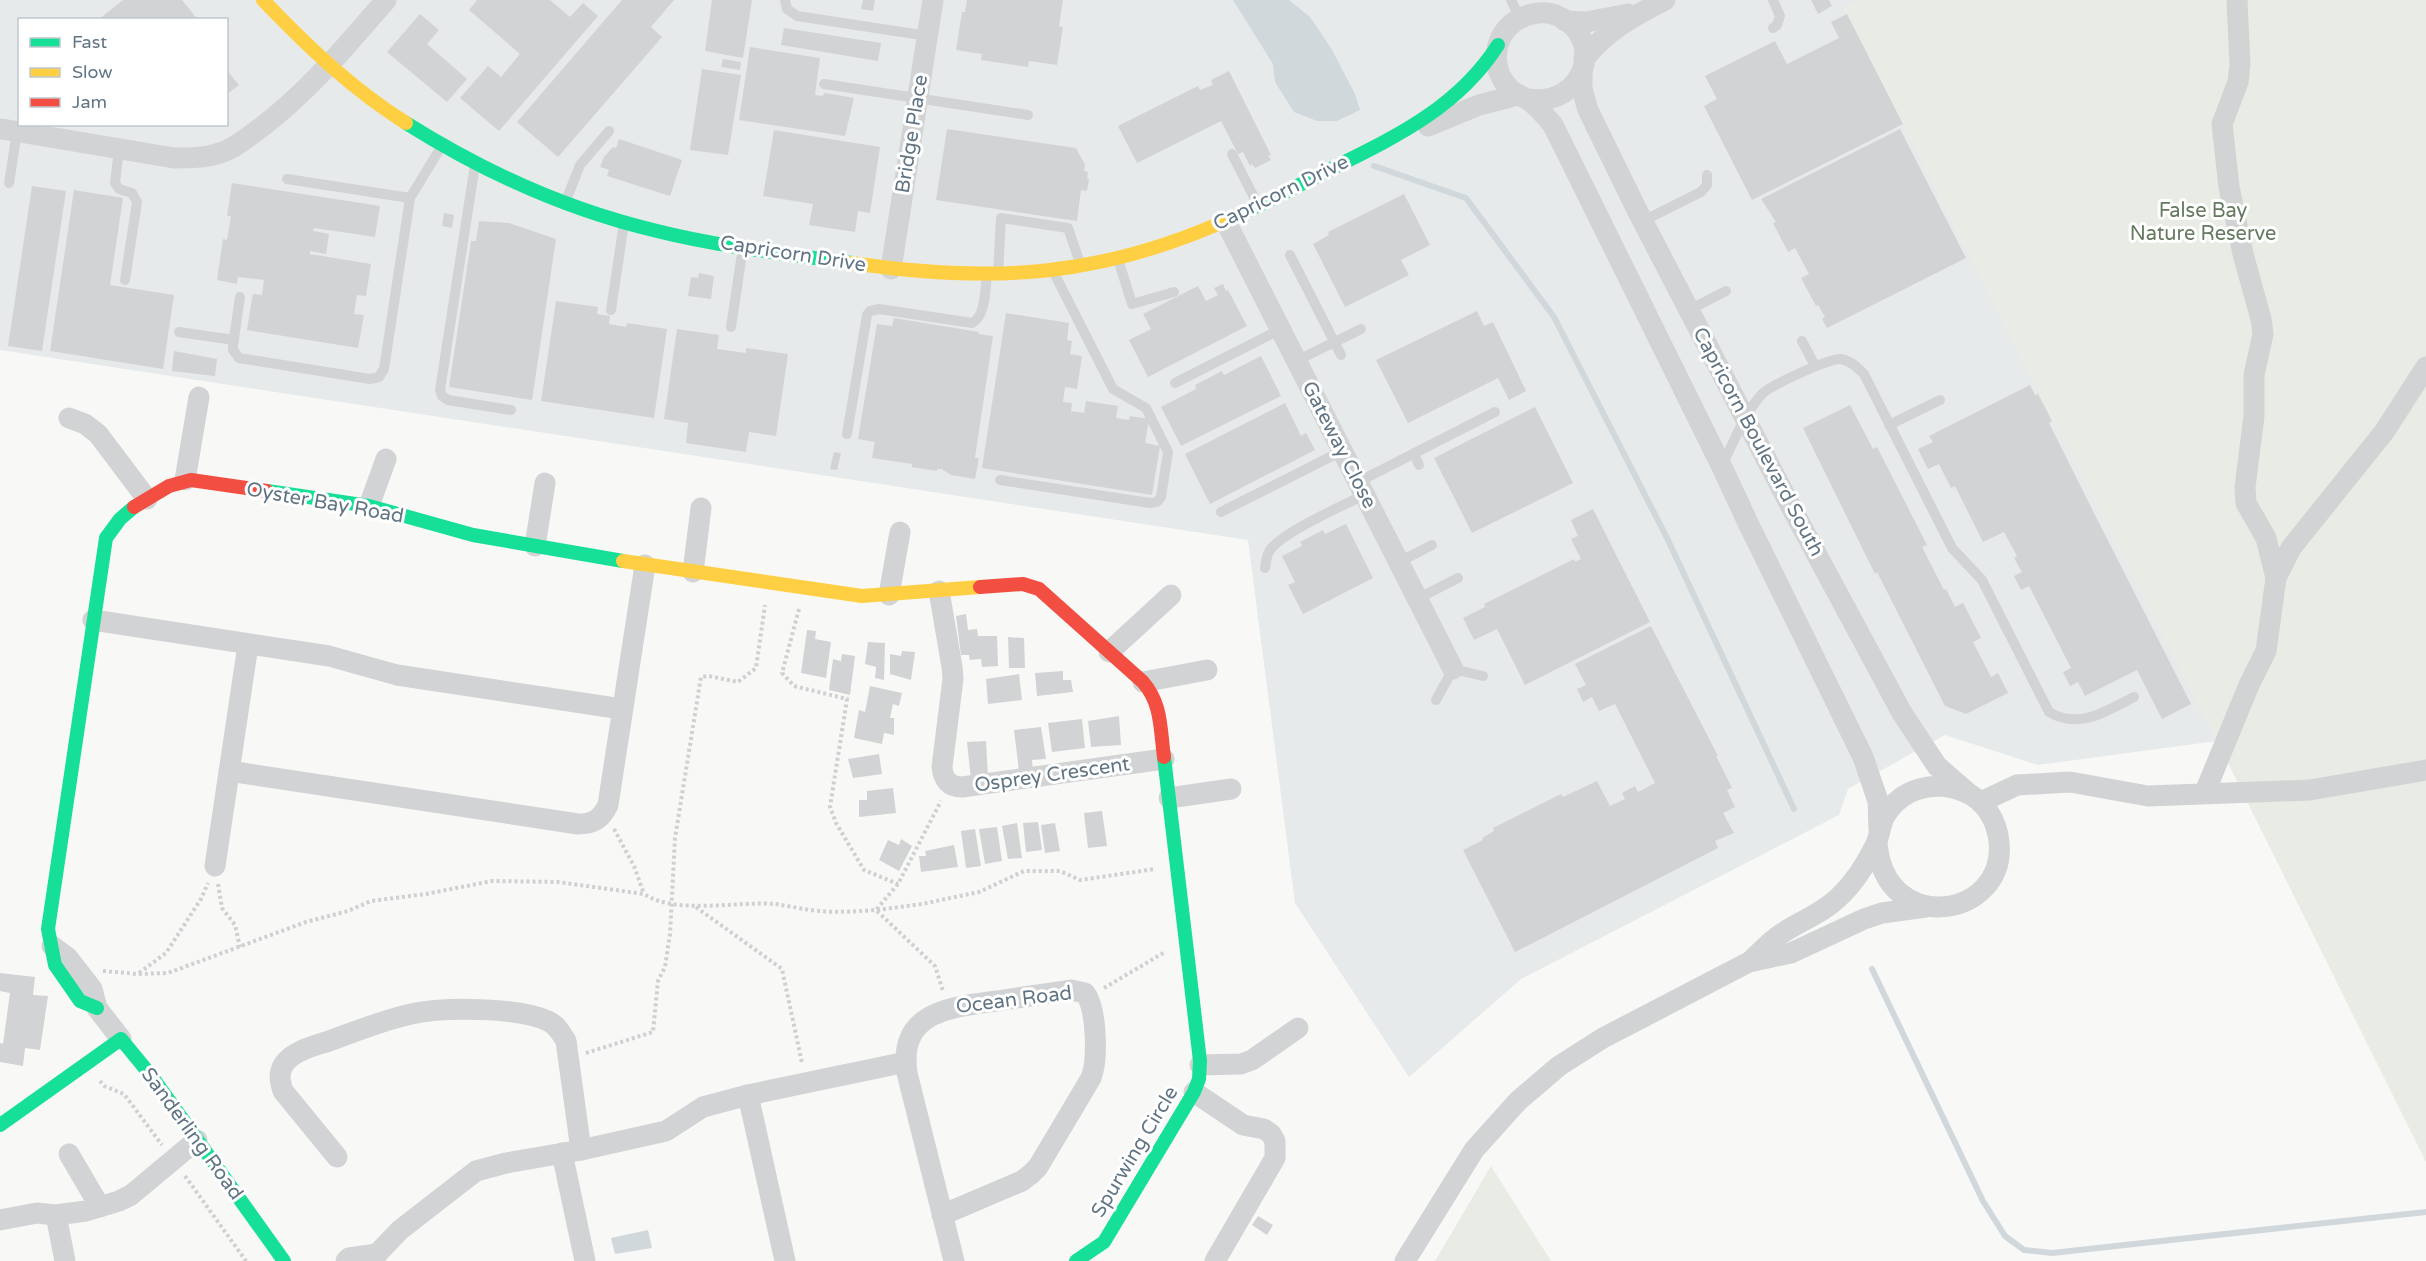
<svg xmlns="http://www.w3.org/2000/svg" width="2426" height="1261" font-family="'Varela Round',sans-serif">
  <style>
    .built { fill: #e7eaea; fill-rule: evenodd }
    .green { fill: #e8ece5 }
    .water { fill: #d0d8dc }
    .lines { fill: none; stroke-linecap: round; stroke-linejoin: round }
    .stream { stroke: #d0d8dc; stroke-width: 6 }
    .building { fill: #d2d3d4 }
    .path { stroke: #ced0d1; stroke-width: 4; stroke-dasharray: 3 3; stroke-linecap: butt }
    .lane { stroke: #d2d3d4; stroke-width: 10 }
    .street { stroke: #d2d3d4; stroke-width: 21 }
    .fast { stroke: #16e098; stroke-width: 14 }
    .slow { stroke: #ffcf43; stroke-width: 14 }
    .jam { stroke: #f24e42; stroke-width: 14 }
    .labels { text-anchor: middle; dominant-baseline: central; stroke-width: 6; stroke-linejoin: round; paint-order: stroke }
    .street-label { font-size: 20px; fill: #627584; stroke: #fff }
    .park-label { font-size: 20px; fill: #667a61; stroke: #fff }
  </style>
  <rect width="100%" height="100%" fill="#f8f8f7"/>
  <!-- built -->
  <path class="built" d="M0,0H1860L1845,9L2217,741L2038,765L1945,735L1848,789L1839,815L1521,979L1409,1077L1295,903L1248,540L0,350ZM20,20H226V124H20Z"/>
  <!-- green -->
  <g class="green">
    <path d="M1860,0H2426V1162L2217,741L1845,9Z"/>
    <path d="M1491,1166L1551,1261H1435Z"/>
  </g>
  <!-- water -->
  <g class="water">
    <path d="M1233,0H1289L1310,17L1331,48L1355,94L1360,110L1337,121H1317L1294,112L1275,82L1273,64Z"/>
    <path d="M648,1230L652,1248L615,1254L611,1238Z"/>
  </g>
  <g class="lines">
    <!-- stream -->
    <g class="stream">
      <path d="M1374,166L1466,198L1554,317L1668,540L1794,809"/>
      <path d="M1872,969L1983,1201L2005,1236L2024,1250L2052,1253L2426,1212"/>
    </g>
  </g>
  <!-- building -->
  <g class="building">
    <path d="M123,0H182L198,20H98Z"/>
    <path d="M477,0H550L570,17L583,3L598,16L499,131L460,98L488,66L501,77L520,54L469,10Z"/>
    <path d="M622,0H674L651,27L662,37L558,157L517,122Z"/>
    <path d="M712,0H752L743,58L705,51Z"/>
    <path d="M863,0H875L873,11L861,9Z"/>
    <path d="M967,0H1063L1059,26L1063,27L1057,65L1029,61L1028,67L981,60L982,54L956,50L962,12H965Z"/>
    <path d="M1811,0H1829L1832,6L1818,14Z"/>
    <path d="M420,14L439,30L427,44L467,79L447,102L387,52Z"/>
    <path d="M1847,14L1903,124L1752,200L1704,106L1717,99L1705,76L1775,41L1787,64L1839,38L1831,22Z"/>
    <path d="M784,28L881,43L878,61L781,45Z"/>
    <path d="M750,47L820,58L815,95L822,96L825,93L854,98L845,136L739,120Z"/>
    <path d="M723,59L741,62L740,70L721,67Z"/>
    <path d="M226,69L239,85L226,95Z"/>
    <path d="M702,69L741,75L728,155L690,150Z"/>
    <path d="M1229,71L1271,155L1268,156L1271,160L1255,168L1252,164L1250,166L1243,152L1238,154L1221,121L1137,163L1118,126L1198,86L1200,90L1213,85L1211,80Z"/>
    <path d="M947,129L1076,148L1085,165L1084,171L1088,172L1087,179H1089L1087,191L1081,190L1077,221L936,200Z"/>
    <path d="M1900,129L1966,258L1827,328L1822,319L1825,317L1818,305L1816,306L1801,278L1809,274L1795,248L1788,252L1773,223L1776,222L1761,199Z"/>
    <path d="M774,130L880,147L870,213L858,211L855,232L809,225L813,204L763,196Z"/>
    <path d="M619,139L682,160L670,196L607,176L609,170L600,167L604,157L613,147L616,148Z"/>
    <path d="M232,183L380,206L375,237L314,228L313,231L329,234L326,254L310,251V254L371,264L366,296L357,295L354,314L364,315L358,348L247,330L252,298L253,294L262,295L264,280L238,277L237,284L217,280L223,239L227,240L231,216H227Z"/>
    <path d="M32,186L66,191L42,351L8,346Z"/>
    <path d="M74,190L123,198L110,285L174,295L163,369L50,351Z"/>
    <path d="M1404,194L1430,245L1401,260L1409,275L1345,307L1313,244L1329,235L1328,232Z"/>
    <path d="M444,213L454,215L452,228L442,226Z"/>
    <path d="M479,221L509,223L556,239L532,400L449,387L471,241H476Z"/>
    <path d="M699,273L714,276L711,299L688,296L691,277L698,278Z"/>
    <path d="M1223,284L1226,291L1228,290L1247,326L1148,377L1129,340L1151,329L1143,314L1198,286L1206,301L1218,295L1214,288Z"/>
    <path d="M556,301L598,307L597,314L610,316L609,324L626,327L627,323L667,329L654,418L541,401Z"/>
    <path d="M1477,311L1484,326L1493,322L1526,391L1509,400L1498,378L1408,423L1376,360Z"/>
    <path d="M1006,313L1069,323L1067,340L1072,341L1070,354L1082,356L1077,389L1065,387L1063,402L1072,403L1071,411L1084,413L1086,401L1118,406L1116,418L1129,420L1130,416L1149,419L1145,443L1160,446L1152,495L982,468Z"/>
    <path d="M894,318L979,332L978,334L993,336L975,458H979L975,479L951,475L942,469H937V471L912,467V464L872,458L875,442L858,439L877,324L892,326Z"/>
    <path d="M677,329L719,335L717,349L746,353V348L788,354L776,436L749,432L746,452L686,443L688,423L664,419Z"/>
    <path d="M174,351L217,359L215,376L172,371Z"/>
    <path d="M1261,356L1281,396L1181,446L1161,407L1196,389L1195,385L1222,371L1224,375Z"/>
    <path d="M2030,385L2035,395L2038,394L2052,421L2049,423L2097,519L2191,704L2162,719L2137,670L2085,696L2078,682L2070,686L2063,672L2071,668L2029,586L2021,590L2014,576L2022,572L2014,558L2017,556L2004,532L1983,542L1955,486L1951,488L1939,464L1928,469L1918,449L1933,442L1929,436Z"/>
    <path d="M1285,403L1301,436L1306,433L1315,450L1210,504L1185,454Z"/>
    <path d="M1850,405L1873,449L1877,447L1927,545L1922,547L1944,590L1946,589L1955,607L1963,603L1981,638L1973,642L1991,677L1998,673L2008,693L1966,714L1945,706L1877,572L1875,574L1803,428Z"/>
    <path d="M1535,407L1573,483L1472,533L1434,458Z"/>
    <path d="M834,452L841,453L837,470L830,469Z"/>
    <path d="M1593,509L1650,622L1525,685L1497,629L1474,640L1463,618L1485,607L1484,604L1574,559L1575,562L1581,559L1571,539L1578,536L1571,520Z"/>
    <path d="M1346,524L1373,578L1303,614L1288,585L1295,582L1282,556L1302,546L1300,542L1323,530L1325,534Z"/>
    <path d="M966,614L968,630L977,629L978,636H997L998,666L982,667L981,659L970,660L969,655H961L956,616Z"/>
    <path d="M1651,626L1718,756H1716L1732,788L1727,790L1735,807L1723,813L1734,833L1715,841L1718,848L1515,952L1463,850L1483,840L1482,838L1494,831L1493,828L1561,794L1563,797L1597,781L1610,806L1625,799L1622,793L1635,786L1638,792L1655,783L1615,704L1599,711L1592,697L1583,702L1577,689L1586,685L1575,664Z"/>
    <path d="M807,630L816,631L815,639L831,642L826,678L801,673Z"/>
    <path d="M1008,637L1024,638L1025,668H1009Z"/>
    <path d="M868,642L885,643L884,680L875,678L876,667L865,664Z"/>
    <path d="M902,651L915,652L911,680L890,674V654L901,656Z"/>
    <path d="M842,654L855,656L850,695L829,690L833,659L841,661Z"/>
    <path d="M1063,671V680H1071L1073,692L1037,696L1035,673Z"/>
    <path d="M1019,674L1022,700L988,704L986,679Z"/>
    <path d="M870,686L902,693L899,706L893,704L890,718H894V735L884,733L882,744L854,738L859,710L865,712Z"/>
    <path d="M1119,716L1121,745L1091,747L1088,721Z"/>
    <path d="M1082,719L1085,748L1052,752L1048,723Z"/>
    <path d="M1041,727L1046,759L1032,760L1033,770L1019,771L1014,730Z"/>
    <path d="M986,741L988,777L971,779L967,742Z"/>
    <path d="M879,754L882,774L853,778L848,759Z"/>
    <path d="M893,788L896,813L859,817V800H867V791Z"/>
    <path d="M1102,811L1107,846L1088,848L1084,813Z"/>
    <path d="M1038,822L1042,850L1026,852L1023,823Z"/>
    <path d="M1017,823L1022,858L1008,859L1002,826Z"/>
    <path d="M1055,823L1060,851L1045,853L1041,825Z"/>
    <path d="M997,827L1002,861L985,864L979,829Z"/>
    <path d="M975,829L981,866L966,868L961,831Z"/>
    <path d="M901,839L912,846L899,871L879,860L888,840L899,845Z"/>
    <path d="M954,845L958,867L921,872L919,856H926L925,851Z"/>
    <path d="M0,973L35,977L33,995L48,996L40,1050L25,1048L23,1066L0,1062V1043L3,1044L10,993L0,991Z"/>
    <path d="M1258,1216L1273,1225L1267,1235L1252,1225Z"/>
  </g>
  <g class="lines">
    <!-- path -->
    <g class="path">
      <path d="M799,609L782,673L794,686L847,699L830,807L836,823L864,870L898,884"/>
      <path d="M614,829L634,866L644,894"/>
      <path d="M218,884L222,908L235,925L240,947"/>
      <path d="M696,907L782,969L802,1063"/>
      <path d="M877,910L922,904L979,892L1024,871H1060L1080,880L1155,869"/>
      <path d="M877,911L935,966L943,991"/>
      <path d="M103,971L137,974L168,973L306,922L348,911L371,901L426,894L492,881L558,882L644,894C676,915 736,901 775,904C790,906 805,910 821,911C839,913 858,911 876,910L898,884L941,801"/>
      <path d="M139,973L166,953L201,899L208,883"/>
      <path d="M1104,988L1165,952"/>
      <path d="M586,1053L653,1032L658,981L665,967L670,934L675,838L701,677L709,676L738,682L756,668L765,605"/>
      <path d="M100,1081L104,1086L124,1094L162,1145"/>
      <path d="M185,1176L246,1261"/>
    </g>
    <!-- lane -->
    <g class="lane">
      <path d="M785,0L787,9L797,16L928,36"/>
      <path d="M1511,0L1520,18"/>
      <path d="M1773,0L1780,16L1777,25L1773,28"/>
      <path d="M824,84L1028,115"/>
      <path d="M119,149L115,183L119,189L132,193L137,202L125,280"/>
      <path d="M1232,154L1258,205"/>
      <path d="M475,165L440,390L442,396L448,400L511,410"/>
      <path d="M287,179L410,198"/>
      <path d="M9,183L17,132"/>
      <path d="M565,203L580,165L609,131"/>
      <path d="M1643,221L1701,192L1707,185V175"/>
      <path d="M1290,255L1341,355"/>
      <path d="M1118,259L1132,304L1174,292"/>
      <path d="M998,275L1001,218L1068,228L1081,266"/>
      <path d="M240,297L233,345V350L239,358L370,379L379,377L384,369L410,198L441,147"/>
      <path d="M611,310L624,223"/>
      <path d="M1689,310L1726,291"/>
      <path d="M731,327L743,247"/>
      <path d="M179,332L234,340"/>
      <path d="M1802,341L1815,366"/>
      <path d="M1296,361L1361,329"/>
      <path d="M1175,383L1281,329"/>
      <path d="M1889,425L1940,400"/>
      <path d="M847,434L867,315L870,311L879,309L972,323C986,316 985,289 987,275"/>
      <path d="M1414,454L1419,465"/>
      <path d="M1722,465C1734,442 1744,415 1761,395C1769,386 1829,358 1841,359C1851,361 1857,367 1864,374L1952,548L1982,580L2049,712C2080,730 2106,711 2134,697"/>
      <path d="M1000,480L1150,503L1157,502L1161,497L1168,452L1146,408L1113,389L1053,271"/>
      <path d="M1358,482L1495,412"/>
      <path d="M1221,512L1342,451"/>
      <path d="M1399,562L1432,545"/>
      <path d="M1265,568C1266,562 1266,556 1270,550C1283,532 1342,506 1364,495"/>
      <path d="M1417,599L1458,578"/>
      <path d="M1436,700L1453,669L1483,676"/>
    </g>
    <!-- street -->
    <g class="street">
      <path d="M2237,0L2240,65L2238,82L2222,124L2229,187L2243,254L2261,319L2263,334L2254,375V416L2245,487L2246,503L2266,538L2276,578"/>
      <path d="M1565,21L1586,22L1628,14"/>
      <path d="M1584,59C1606,31 1633,16 1665,0"/>
      <path d="M1582,71V89L1588,110L1637,210L1789,503L1902,713L1937,766L1968,793"/>
      <path d="M1527,99C1585,108 1607,38 1558,16C1544,10 1527,13 1514,22C1492,38 1490,71 1511,90C1516,94 1521,96 1527,99C1537,105 1545,116 1553,125L1721,465L1749,525L1863,757L1878,801L1879,829"/>
      <path d="M1428,126L1479,105L1518,95"/>
      <path d="M2,129L174,158C189,158 205,158 220,153C236,148 249,136 263,126C310,90 347,45 386,0"/>
      <path d="M1226,222L1453,669"/>
      <path d="M891,269L933,0"/>
      <path d="M69,418L85,424L98,434L147,499"/>
      <path d="M185,480L199,397"/>
      <path d="M369,506L386,459"/>
      <path d="M535,546L545,483"/>
      <path d="M693,572L701,508"/>
      <path d="M939,591L952,667L953,679L942,767C943,779 949,787 962,787L1164,759"/>
      <path d="M889,595L900,532"/>
      <path d="M93,620L329,656L397,675L622,709"/>
      <path d="M1109,652L1171,595"/>
      <path d="M1143,682L1207,670"/>
      <path d="M229,771L578,824C594,824 601,819 608,805L645,565"/>
      <path d="M2205,792L2249,685L2266,651L2276,578L2291,548L2384,432L2426,367"/>
      <path d="M1169,798L1231,789"/>
      <path d="M1981,802L2017,785L2070,782L2148,796L2310,790L2426,770"/>
      <path d="M215,866L248,645"/>
      <path d="M52,946L68,958L92,989L97,1008L121,1039"/>
      <path d="M1751,961C1760,952 1770,941 1781,934C1800,921 1822,914 1839,897C1854,883 1866,864 1875,846C1880,836 1880,825 1885,816C1902,787 1936,780 1965,792C1985,800 1997,821 1999,842C2007,918 1885,938 1877,843"/>
      <path d="M1200,1065L1241,1064L1252,1060L1298,1028"/>
      <path d="M1194,1092L1243,1125L1264,1129L1271,1134L1275,1141V1158L1215,1261"/>
      <path d="M748,1095L906,1062"/>
      <path d="M562,1153L585,1261"/>
      <path d="M69,1154L100,1207"/>
      <path d="M337,1157L283,1091C280,1082 278,1073 284,1064C293,1050 318,1045 332,1040C359,1030 384,1020 411,1014C444,1007 518,1007 548,1021C557,1025 561,1033 566,1041L581,1150"/>
      <path d="M56,1215L65,1261"/>
      <path d="M942,1215L1022,1181L1031,1174L1038,1167L1091,1078C1098,1060 1097,1009 1085,993L1071,990C1046,994 1022,997 997,1001C951,1007 898,1011 907,1073L954,1261"/>
      <path d="M0,1220L37,1213L56,1215L86,1211L119,1201L131,1195L197,1140"/>
      <path d="M346,1261L349,1258L377,1254"/>
      <path d="M374,1261L377,1254L400,1230L476,1171L506,1163L581,1150L666,1131L703,1107L748,1095L785,1261"/>
      <path d="M1405,1261L1474,1150L1518,1101L1559,1066L1603,1038L1749,962L1791,953L1864,919L1882,913L1926,907"/>
    </g>
    <!-- fast -->
    <g class="fast">
      <path d="M406,123C484,172 567,210 657,231C721,247 787,254 852,263"/>
      <path d="M1236,216C1267,202 1297,186 1327,171C1393,138 1457,109 1498,45"/>
      <path d="M267,491L369,506L473,535L623,561"/>
      <path d="M97,1008L80,1001L55,965L48,929L106,538L120,519L134,507"/>
      <path d="M0,1125L121,1039L153,1078L284,1261"/>
      <path d="M1076,1261L1104,1242L1194,1092L1199,1079L1200,1061L1164,757"/>
    </g>
    <!-- slow -->
    <g class="slow">
      <path d="M263,0C307,46 352,89 406,123"/>
      <path d="M852,263C994,284 1104,277 1236,216"/>
      <path d="M623,561L862,596L980,587"/>
    </g>
    <!-- jam -->
    <g class="jam">
      <path d="M134,507L169,486L191,480L267,491"/>
      <path d="M980,587L1023,584L1039,589L1143,682C1162,704 1160,728 1164,757"/>
    </g>
  </g>
  <g class="labels">
    <!-- street labels -->
    <g class="street-label">
      <text transform="translate(912 134) rotate(-81)">Bridge Place</text>
      <text transform="translate(1281 193) rotate(-26)">Capricorn Drive</text>
      <text transform="translate(793 254) rotate(9)">Capricorn Drive</text>
      <text transform="translate(1758 442) rotate(62)">Capricorn Boulevard South</text>
      <text transform="translate(1339 445) rotate(63)">Gateway Close</text>
      <text transform="translate(325 503) rotate(10)">Oyster Bay Road</text>
      <text transform="translate(1052 775) rotate(-8)">Osprey Crescent</text>
      <text transform="translate(1014 1000) rotate(-7)">Ocean Road</text>
      <text transform="translate(192 1134) rotate(54)">Sanderling Road</text>
      <text transform="translate(1135 1152) rotate(-59)">Spurwing Circle</text>
    </g>
    <!-- park labels -->
    <g class="park-label">
      <text x="2203" y="211">False Bay<tspan x="2203" dy="23">Nature Reserve</tspan></text>
    </g>
  </g>
  <!-- legend -->
  <rect x="18" y="18" width="210" height="108" fill="#ffffff" stroke="#c0c8ce" stroke-width="1.5"/>
  <rect x="30" y="38" width="30" height="9" fill="#16e098" stroke="#c0c8ce" stroke-width="1.5"/>
  <text x="72" y="48" font-size="18" fill="#627584">Fast</text>
  <rect x="30" y="68" width="30" height="9" fill="#ffcf43" stroke="#c0c8ce" stroke-width="1.5"/>
  <text x="72" y="78" font-size="18" fill="#627584">Slow</text>
  <rect x="30" y="98" width="30" height="9" fill="#f24e42" stroke="#c0c8ce" stroke-width="1.5"/>
  <text x="72" y="108" font-size="18" fill="#627584">Jam</text>
</svg>
